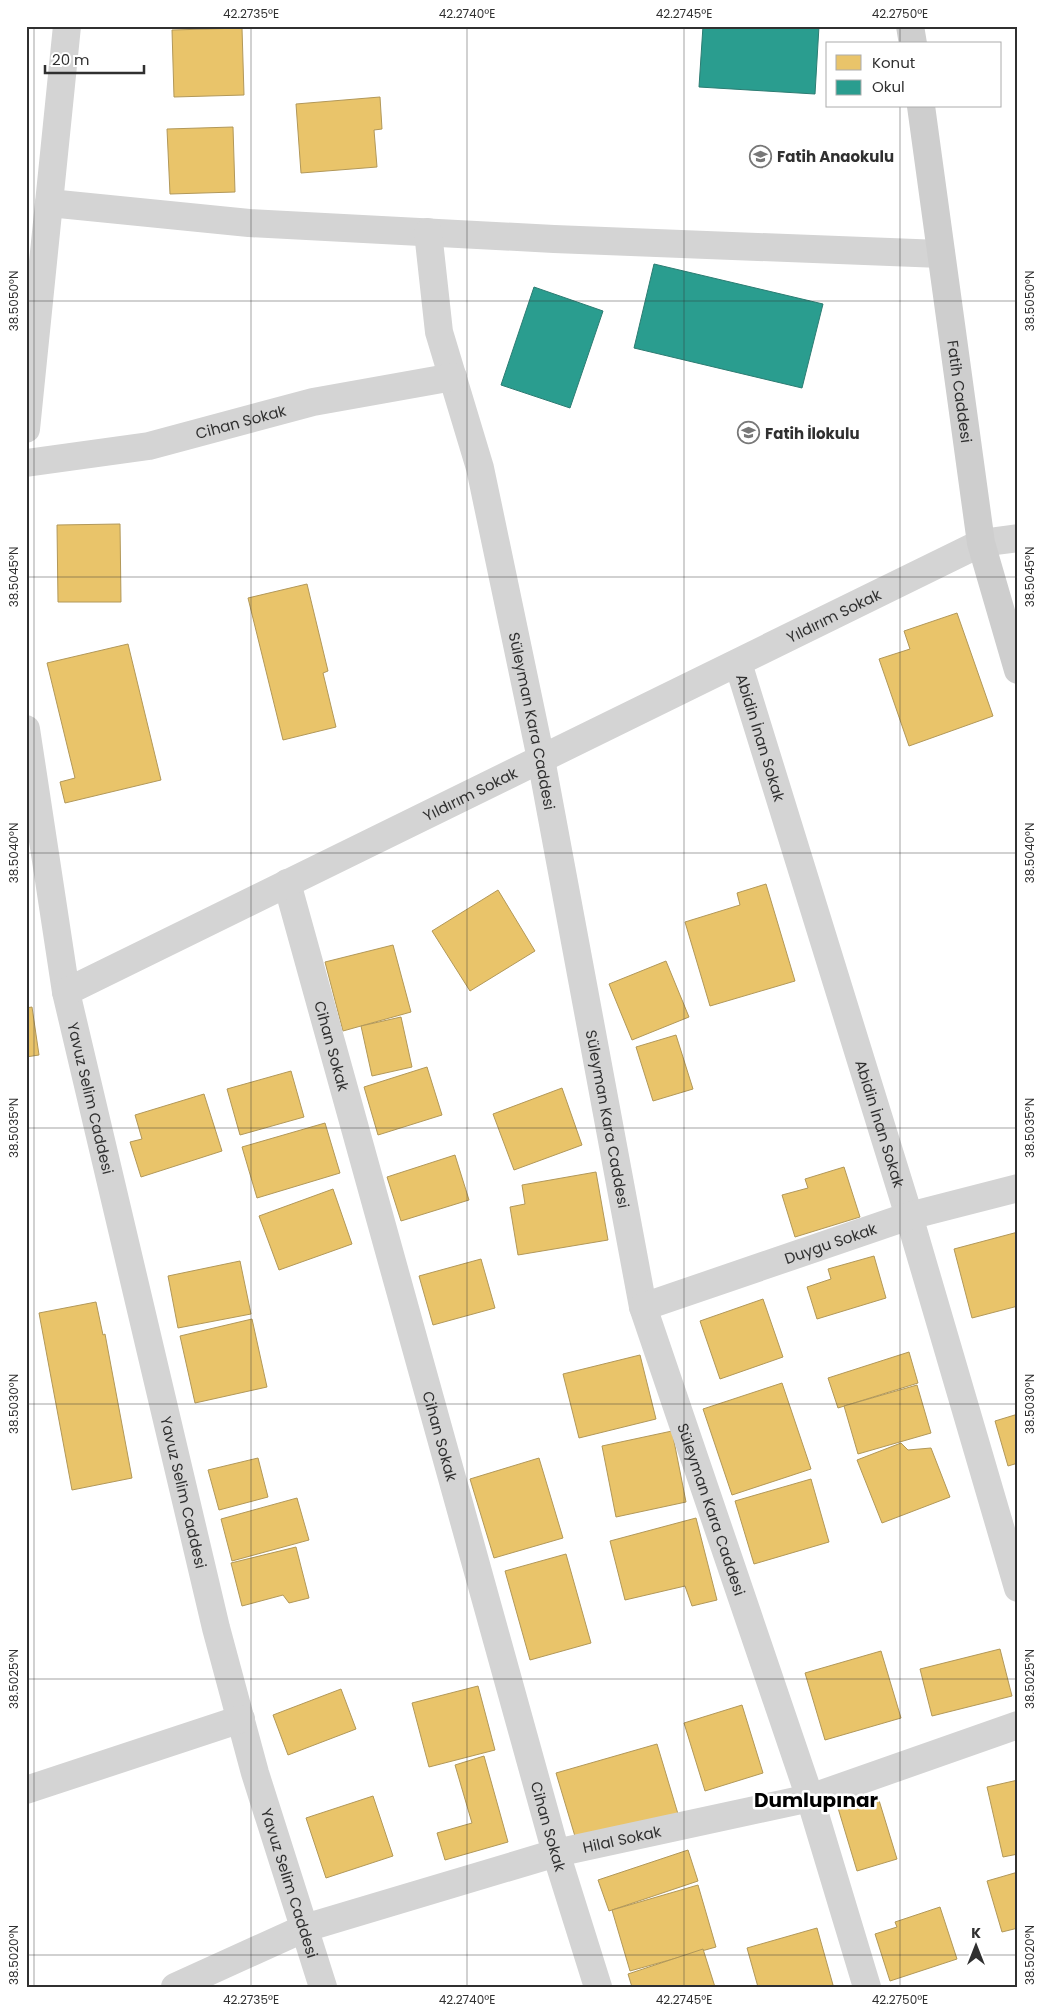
<svg xmlns="http://www.w3.org/2000/svg" width="1044" height="2013" font-family="Poppins,sans-serif">
  <style>
    .homes { fill: #e9c46a; stroke: #b29859 }
    .schools { fill: #2a9d8f; stroke: #2c7c72 }
    .lines { fill: none; stroke-linecap: round; stroke-linejoin: round }
    .street { stroke: #d4d4d4; stroke-width: 28 }
    .secondary { stroke: #cecece; stroke-width: 28 }
    .ticks { fill: none; stroke: #303030; stroke-width: 1; stroke-opacity: 0.45 }
    .labels { text-anchor: middle; dominant-baseline: central; stroke-width: 5; stroke-linejoin: round; paint-order: stroke }
    .poi-label { font-size: 15px; font-weight: bold; fill: #303030; stroke: #fff; text-anchor: start }
    .street-label { font-size: 15px; fill: #303030; stroke: #fff }
    .district-label { font-size: 20px; font-weight: bold; fill: #000; stroke: #fff }
    .neatline { fill: none; stroke: #303030; stroke-width: 2 }
    .ticks-label { font-size: 12px; text-anchor: middle; fill: #303030 }
  </style>
  <rect width="100%" height="100%" fill="#fff"/>
  <!-- homes -->
  <g class="homes">
    <path d="M242,28L244,95L174,97L172,30Z"/>
    <path d="M380,97L382,129L374,130L377,167L301,173L296,104Z"/>
    <path d="M233,127L235,192L170,194L167,129Z"/>
    <path d="M120,524L121,602H58L57,525Z"/>
    <path d="M307,584L328,671L323,673L336,727L283,740L248,598Z"/>
    <path d="M957,613L993,716L909,746L879,659L910,649L904,631Z"/>
    <path d="M128,644L161,780L65,803L60,782L75,778L47,663Z"/>
    <path d="M766,884L795,981L710,1006L685,922L740,905L737,893Z"/>
    <path d="M498,890L535,951L470,991L432,931Z"/>
    <path d="M393,945L411,1012L343,1031L325,962Z"/>
    <path d="M666,961L689,1017L632,1040L609,984Z"/>
    <path d="M32,1007L39,1055L26,1057V1008Z"/>
    <path d="M401,1017L412,1067L372,1076L361,1026Z"/>
    <path d="M676,1035L693,1089L653,1101L636,1047Z"/>
    <path d="M427,1067L442,1115L378,1135L364,1087Z"/>
    <path d="M291,1071L304,1117L240,1135L227,1089Z"/>
    <path d="M562,1088L582,1145L514,1170L493,1114Z"/>
    <path d="M204,1094L222,1151L141,1177L130,1142L142,1139L135,1115Z"/>
    <path d="M325,1123L340,1173L257,1198L242,1147Z"/>
    <path d="M455,1155L469,1200L401,1221L387,1177Z"/>
    <path d="M844,1167L860,1217L795,1237L782,1195L808,1188L805,1179Z"/>
    <path d="M596,1172L608,1240L518,1255L510,1207L525,1204L522,1185Z"/>
    <path d="M333,1189L352,1244L279,1270L259,1216Z"/>
    <path d="M1018,1232V1306L972,1318L954,1249Z"/>
    <path d="M874,1256L886,1298L817,1319L807,1287L831,1279L828,1269Z"/>
    <path d="M481,1259L495,1308L433,1325L419,1276Z"/>
    <path d="M240,1261L251,1314L178,1328L168,1276Z"/>
    <path d="M763,1299L783,1357L720,1379L700,1321Z"/>
    <path d="M96,1302L103,1335L105,1334L132,1478L72,1490L39,1313Z"/>
    <path d="M252,1319L267,1387L195,1403L180,1336Z"/>
    <path d="M909,1352L918,1383L838,1408L828,1378Z"/>
    <path d="M640,1355L656,1419L579,1438L563,1374Z"/>
    <path d="M782,1383L811,1469L732,1495L703,1409Z"/>
    <path d="M917,1385L931,1433L858,1454L844,1406Z"/>
    <path d="M1018,1414V1463L1008,1466L995,1421Z"/>
    <path d="M672,1431L686,1502L616,1517L602,1446Z"/>
    <path d="M901,1443L908,1450L931,1448L950,1497L882,1523L857,1460Z"/>
    <path d="M258,1458L268,1497L219,1510L208,1470Z"/>
    <path d="M539,1458L563,1538L494,1558L470,1479Z"/>
    <path d="M811,1479L829,1542L754,1564L735,1501Z"/>
    <path d="M297,1498L309,1540L232,1561L221,1519Z"/>
    <path d="M696,1518L717,1600L692,1606L685,1586L625,1600L610,1541Z"/>
    <path d="M296,1547L309,1598L289,1603L283,1595L242,1606L231,1563Z"/>
    <path d="M566,1554L591,1643L530,1660L505,1571Z"/>
    <path d="M1000,1649L1012,1696L932,1716L920,1669Z"/>
    <path d="M881,1651L901,1718L825,1740L805,1673Z"/>
    <path d="M478,1686L495,1750L429,1767L412,1703Z"/>
    <path d="M341,1689L356,1729L288,1755L273,1715Z"/>
    <path d="M742,1705L763,1773L705,1791L684,1723Z"/>
    <path d="M657,1744L678,1814L577,1843L556,1773Z"/>
    <path d="M484,1756L508,1842L445,1860L437,1833L472,1823L455,1765Z"/>
    <path d="M1018,1780V1854L1003,1857L987,1787Z"/>
    <path d="M373,1796L393,1856L326,1878L306,1818Z"/>
    <path d="M878,1797L897,1859L857,1871L838,1808Z"/>
    <path d="M688,1850L698,1881L609,1911L598,1880Z"/>
    <path d="M1018,1872V1928L1002,1932L987,1881Z"/>
    <path d="M698,1885L716,1947L630,1971L612,1910Z"/>
    <path d="M940,1907L957,1959L890,1981L875,1934L897,1927L895,1922Z"/>
    <path d="M817,1928L833,1985L827,1987H758L747,1948Z"/>
    <path d="M703,1949L715,1987H632L628,1974Z"/>
  </g>
  <!-- schools -->
  <g class="schools">
    <path d="M703,26H819L815,94L699,87Z"/>
    <path d="M654,264L823,304L802,388L634,348Z"/>
    <path d="M534,287L603,311L570,408L501,385Z"/>
  </g>
  <g class="lines">
    <!-- street -->
    <g class="street">
      <path d="M49,203L249,223L554,239L941,254"/>
      <path id="s1" d="M428,232L439,332L480,468L541,759L643,1307L810,1798L867,1987"/>
      <path d="M26,429L67,26"/>
      <path id="s2" d="M26,463L149,446L313,402L453,377"/>
      <path id="s3" d="M738,663L909,1216L1018,1588"/>
      <path id="s4" d="M26,729L66,992L216,1628L255,1773L323,1987"/>
      <path id="s5" d="M287,883L556,1853L598,1987"/>
      <path id="s6" d="M66,992L981,543L1018,538"/>
      <path id="s7" d="M643,1307L909,1216L1018,1188"/>
      <path d="M26,1790L241,1719"/>
      <path id="s8" d="M175,1987L305,1928L556,1853L810,1798L1018,1725"/>
    </g>
    <!-- secondary -->
    <g class="secondary">
      <path d="M910,26L913,44"/>
      <path id="s9" d="M921,106L981,543L1018,670"/>
    </g>
  </g>
  <!-- ticks -->
  <path class="ticks" d="M34,26V1987M251,26V1987M467,26V1987M684,26V1987M900,26V44M900,106V1987M26,301H1018M26,577H1018M26,853H1018M26,1128H1018M26,1404H1018M26,1679H1018M26,1955H1018"/>
  <!-- icons -->
  <defs>
    <symbol id="school-ring" viewBox="-11 -11 22 22"><circle r="9.5" fill="#fff" stroke="#787878" stroke-width="1.5"/><path d="M0-5L7-2L0 1L-7-2ZM-4 1L0 2.5L4 1V4Q0 6-4 4Z" fill="#787878"/></symbol>
  </defs>
  <g fill-rule="evenodd">
    <use href="#school-ring" x="748" y="144" width="25" height="25"/>
    <use href="#school-ring" x="736" y="420" width="25" height="25"/>
  </g>
  <g class="labels">
    <!-- poi labels -->
    <g class="poi-label">
      <text x="777" y="156">Fatih Anaokulu</text>
      <text x="765" y="433">Fatih İlokulu</text>
    </g>
    <!-- street labels -->
    <g class="street-label">
      <text stroke="none"><textPath href="#s9" startOffset="288">Fatih Caddesi</textPath></text>
      <text stroke="none"><textPath href="#s2" startOffset="219">Cihan Sokak</textPath></text>
      <text stroke="none"><textPath href="#s6" startOffset="855">Yıldırım Sokak</textPath></text>
      <text stroke="none"><textPath href="#s1" startOffset="501">Süleyman Kara Caddesi</textPath></text>
      <text stroke="none"><textPath href="#s3" startOffset="78">Abidin İnan Sokak</textPath></text>
      <text stroke="none"><textPath href="#s6" startOffset="450">Yıldırım Sokak</textPath></text>
      <text stroke="none"><textPath href="#s5" startOffset="169">Cihan Sokak</textPath></text>
      <text stroke="none"><textPath href="#s4" startOffset="375">Yavuz Selim Caddesi</textPath></text>
      <text stroke="none"><textPath href="#s1" startOffset="906">Süleyman Kara Caddesi</textPath></text>
      <text stroke="none"><textPath href="#s3" startOffset="482">Abidin İnan Sokak</textPath></text>
      <text stroke="none"><textPath href="#s7" startOffset="198">Duygu Sokak</textPath></text>
      <text stroke="none"><textPath href="#s5" startOffset="574">Cihan Sokak</textPath></text>
      <text stroke="none"><textPath href="#s4" startOffset="780">Yavuz Selim Caddesi</textPath></text>
      <text stroke="none"><textPath href="#s1" startOffset="1311">Süleyman Kara Caddesi</textPath></text>
      <text stroke="none"><textPath href="#s5" startOffset="979">Cihan Sokak</textPath></text>
      <text stroke="none"><textPath href="#s8" startOffset="472">Hilal Sokak</textPath></text>
      <text stroke="none"><textPath href="#s4" startOffset="1185">Yavuz Selim Caddesi</textPath></text>
    </g>
    <!-- district labels -->
    <g class="district-label">
      <text x="816" y="1800">Dumlupınar</text>
    </g>
  </g>
  <!-- border -->
  <rect width="1044" height="2013" fill="none" stroke="#ffffff" stroke-width="55"/>
  <!-- legend -->
  <rect x="826" y="42" width="175" height="65" fill="#ffffff" stroke="#acacac"/>
  <rect x="836" y="55" width="25" height="15" fill="#e9c46a" stroke="#acacac"/>
  <text x="872" y="68" font-size="15" fill="#303030">Konut</text>
  <rect x="836" y="80" width="25" height="15" fill="#2a9d8f" stroke="#acacac"/>
  <text x="872" y="92" font-size="15" fill="#303030">Okul</text>
  <!-- north arrow -->
  <g transform="translate(976 1946)" stroke="#ffffff" stroke-width="4" paint-order="stroke">
  <path d="M0-4L9 19L0 12L-9 19Z" fill="#303030"/>
  <text y="-8" font-size="14" font-weight="bold" text-anchor="middle" fill="#303030">K</text>
  </g>
  <!-- scale -->
  <path d="M45 65v8h99v-8" fill="none" stroke="#303030" stroke-width="2.5"/>
  <text x="52" y="65" font-size="15" fill="#303030" stroke="#ffffff" stroke-width="4" paint-order="stroke">20 m</text>
  <rect x="28" y="28" width="988" height="1958" class="neatline"/>
  <g class="ticks-label">
    <text x="251" y="18">42.2735°E</text>
    <text x="467" y="18">42.2740°E</text>
    <text x="684" y="18">42.2745°E</text>
    <text x="900" y="18">42.2750°E</text>
    <text transform="translate(14 301) rotate(-90)" y="4">38.5050°N</text>
    <text transform="translate(1030 301) rotate(-90)" y="4">38.5050°N</text>
    <text transform="translate(14 577) rotate(-90)" y="4">38.5045°N</text>
    <text transform="translate(1030 577) rotate(-90)" y="4">38.5045°N</text>
    <text transform="translate(14 853) rotate(-90)" y="4">38.5040°N</text>
    <text transform="translate(1030 853) rotate(-90)" y="4">38.5040°N</text>
    <text transform="translate(14 1128) rotate(-90)" y="4">38.5035°N</text>
    <text transform="translate(1030 1128) rotate(-90)" y="4">38.5035°N</text>
    <text transform="translate(14 1404) rotate(-90)" y="4">38.5030°N</text>
    <text transform="translate(1030 1404) rotate(-90)" y="4">38.5030°N</text>
    <text transform="translate(14 1679) rotate(-90)" y="4">38.5025°N</text>
    <text transform="translate(1030 1679) rotate(-90)" y="4">38.5025°N</text>
    <text transform="translate(14 1955) rotate(-90)" y="4">38.5020°N</text>
    <text transform="translate(1030 1955) rotate(-90)" y="4">38.5020°N</text>
    <text x="251" y="2004">42.2735°E</text>
    <text x="467" y="2004">42.2740°E</text>
    <text x="684" y="2004">42.2745°E</text>
    <text x="900" y="2004">42.2750°E</text>
  </g>
</svg>
